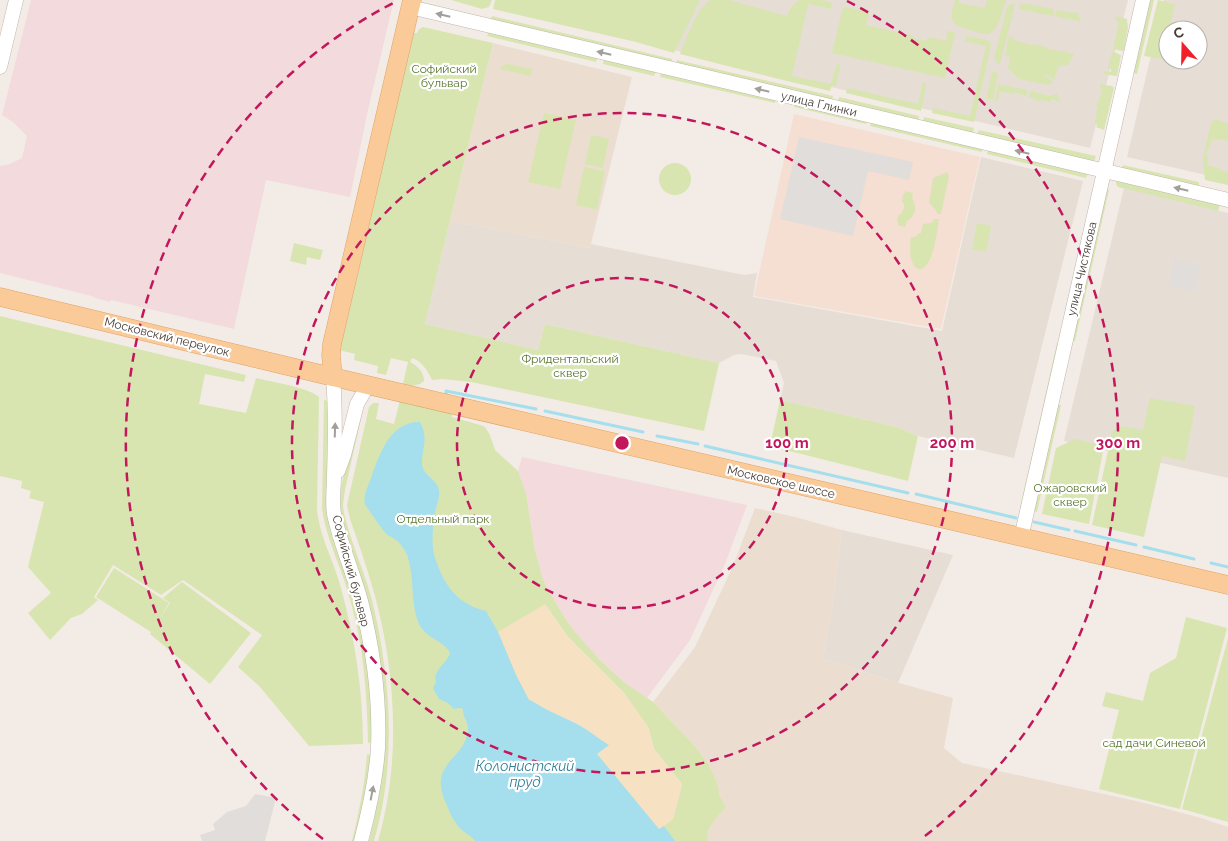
<svg xmlns="http://www.w3.org/2000/svg" width="1228" height="841" font-family="Raleway,sans-serif">
  <style>
    .residential { fill: #e6ddd5; fill-rule: evenodd }
    .commercial { fill: #f4dfd2 }
    .education { fill: #ebded1 }
    .medical { fill: #f3dadc }
    .green { fill: #d8e5b1; fill-rule: evenodd }
    .sand { fill: #f6e1c3 }
    .parking { fill: #e1dddb }
    .water { fill: #a5deed }
    .lines { fill: none; stroke-linecap: round; stroke-linejoin: round }
    .stream { stroke: #a5deed; stroke-width: 3 }
    .minor-casing { stroke: #c1b5ac; stroke-width: 15 }
    .major-casing { stroke: #dfa368; stroke-width: 19 }
    .minor { stroke: #fff; stroke-width: 14 }
    .major { stroke: #faca98; stroke-width: 18 }
    .oneway { fill: #a29e9a }
    .ring { fill: none; stroke: #c2185b; stroke-width: 2.5; stroke-dasharray: 9 6 }
    .labels { text-anchor: middle; dominant-baseline: central; stroke-width: 4.5; stroke-linejoin: round; paint-order: stroke }
    .park-label { font-size: 12px; fill: #56752b; stroke: #fff }
    .street-label { font-size: 12px; fill: #453c36; stroke: #fff }
    .water-label { font-size: 14px; font-style: italic; fill: #2e7f96; stroke: #fff }
    .centre { fill: #c2185b; stroke: #fff; stroke-width: 2.5 }
    .ring-label { font-size: 15px; text-anchor: middle; font-weight: bold; fill: #c2185b; stroke: #fff; stroke-width: 4.5; stroke-linejoin: round; paint-order: stroke }
  </style>
  <rect width="100%" height="100%" fill="#f3ece6"/>
  <!-- residential -->
  <g class="residential">
    <path d="M691,0H1128L1090,148L669,49Z"/>
    <path d="M1164,0H1228V180L1127,157ZM1168,30H1198V60H1168Z"/>
    <path d="M981,157L1083,181L1014,458L918,436L897,427L780,400L784,383L776,361L741,354L734,355L719,363L545,324L538,350L425,324L450,221L590,248L591,244L744,275L757,273L753,297L942,331Z"/>
    <path d="M1124,188L1228,213V478L1064,441Z"/>
    <path d="M842,530L953,555L898,683L823,659L833,601Z"/>
  </g>
  <!-- commercial -->
  <path class="commercial" d="M794,114L980,157L941,329L754,296Z"/>
  <!-- education -->
  <g class="education">
    <path d="M493,43L632,77L590,248L450,221Z"/>
    <path d="M755,508L795,517L842,530L833,601L823,659L885,679L953,698L944,748L962,763L1145,803L1201,818L1228,827V841H707V836L713,820L726,807L720,796L717,782L709,765L694,745L653,702L695,647L733,566Z"/>
  </g>
  <!-- medical -->
  <g class="medical">
    <path d="M31,0H394L368,110L350,197L266,180L234,329L111,300L110,302L95,298V297L0,273V166L10,164L22,158L27,136L13,122L2,115Z"/>
    <path d="M522,457L747,505L725,564L690,640L647,698L624,682L590,650L575,632L565,618L546,586L542,576L535,550L526,493L518,471Z"/>
  </g>
  <!-- green -->
  <g class="green">
    <path d="M451,0H492L489,7L482,9Z"/>
    <path d="M495,0H700L674,53L636,42L493,9Z"/>
    <path d="M710,0H729L787,16C790,9 792,3 800,0H822L832,3L831,9L808,4L792,76L831,84L837,63L840,65V68L836,86L832,85L830,91L791,82L680,54C685,40 698,7 710,0Z"/>
    <path d="M955,0H959V3L985,8L987,0H1006C1003,8 998,33 988,34C981,35 965,28 958,26C948,19 953,10 955,0Z"/>
    <path d="M1150,0H1154L1137,74L1133,73Z"/>
    <path d="M1158,0L1175,4L1162,59L1144,56Z"/>
    <path d="M1025,3L1054,9L1053,16L1019,9L1020,4L1024,5Z"/>
    <path d="M1011,4H1015L1000,64L997,63L994,58L1007,8Z"/>
    <path d="M845,7L869,12L866,25L913,36V38L926,41L928,37L946,41L948,31L955,32L945,78L832,53L842,11Z"/>
    <path d="M1057,10L1071,13L1077,12L1081,22L1065,18L1064,20L1063,19V18L1055,16Z"/>
    <path d="M492,16L672,59L671,66L490,23Z"/>
    <path d="M1115,16L1127,19L1128,28L1124,50L1122,51L1113,49L1119,22L1115,20Z"/>
    <path d="M423,27L493,43L425,324L538,350L545,324L719,363L704,431L471,382L442,379L432,380C427,370 422,361 412,358L410,362C418,366 424,372 424,381L420,384L402,388L408,362L391,358L386,375L377,373L378,366L354,360L355,354L339,350L345,330L413,33H417L419,29Z"/>
    <path d="M489,29L598,55L596,62L487,36Z"/>
    <path d="M967,36L987,40L991,45L974,122L932,113L933,108L970,116L986,46L964,41Z"/>
    <path d="M1009,36L1013,37V40L1025,43L1026,44L1031,45L1034,44L1047,47V49L1067,52V53L1074,54L1068,65H1063L1058,67L1054,80L1043,73V74L1054,82L1047,85L1019,79L1008,68L1010,57L1005,56Z"/>
    <path d="M1112,51L1121,55L1117,76H1116L1103,74L1104,71L1111,72V69L1108,68Z"/>
    <path d="M604,57L656,69L654,76L603,64Z"/>
    <path d="M677,60L833,96L832,104L676,67Z"/>
    <path d="M507,64L532,69L531,76L499,69L502,66Z"/>
    <path d="M662,70L777,96L775,103L660,77Z"/>
    <path d="M992,72L998,73L993,99H986Z"/>
    <path d="M923,82L926,84V87L921,111L846,93L847,88L918,104Z"/>
    <path d="M998,84L1027,90L1026,96L1014,92L1013,94L1001,91L999,94L998,101H995Z"/>
    <path d="M1100,84L1112,86L1114,88L1104,130L1096,127L1097,125L1095,122L1098,107L1096,106L1097,101H1099L1102,89L1100,88Z"/>
    <path d="M1030,91L1050,96L1057,94L1061,102L1051,99L1050,102L1040,100L1039,101H1036V99L1029,97Z"/>
    <path d="M839,97L919,116L918,123L837,105Z"/>
    <path d="M797,103L867,118L866,124L794,107Z"/>
    <path d="M544,113L576,120L560,189L528,182Z"/>
    <path d="M924,117L974,128L972,137L922,125Z"/>
    <path d="M872,119L983,145L982,152L870,126Z"/>
    <path d="M1216,119L1228,124V141L1220,139L1219,140L1212,139L1209,149H1207L1206,155L1208,156L1207,165L1219,168V170L1228,172V185L1205,180L1203,164V158L1211,123L1213,121Z"/>
    <path d="M979,130L1096,156L1094,162L977,136Z"/>
    <path d="M591,135L609,139L603,168L585,164Z"/>
    <path d="M988,149L1088,172L1086,178L987,154Z"/>
    <circle cx="675" cy="179" r="16"/>
    <path d="M1123,165L1199,182V186L1122,169Z"/>
    <path d="M584,167L605,171L597,210L576,205Z"/>
    <path d="M947,172L949,176L941,214H938L935,209L929,203L933,178Z"/>
    <path d="M1117,180L1220,204L1218,211L1118,187L1116,184Z"/>
    <path d="M1107,189L1109,190L1075,341H1072Z"/>
    <path d="M905,191L913,193L912,199C918,206 915,217 907,221L905,227L898,225V222H897L898,216C904,212 906,206 902,201L903,194H905Z"/>
    <path d="M935,219H939C937,231 934,262 923,268C920,270 919,269 916,268C908,258 910,249 911,237H915L919,233H921L923,224L931,223Z"/>
    <path d="M977,223L991,226L986,252L972,249Z"/>
    <path d="M294,243L323,250L320,260L307,257L306,265L290,261Z"/>
    <path d="M0,316L246,375L244,382L205,374L199,404L246,413L256,378C272,382 308,387 319,397L317,508C319,536 334,561 341,588C355,639 363,691 363,744L309,746L260,687L238,667L262,635L183,580L161,595L113,565L94,597L98,600L82,614L71,618L50,640L28,613L51,593L28,567L44,502L29,498L31,491L21,488L22,481L0,476Z"/>
    <path d="M1057,343L1060,344L1023,508H1020Z"/>
    <path d="M1150,398L1195,406L1185,461L1162,456L1144,537L1092,525L1112,432L1118,426L1143,430Z"/>
    <path d="M324,400L329,401L326,507C330,540 347,571 356,603C368,648 370,695 373,741L368,743C367,696 364,648 351,603C348,594 346,585 343,577C335,554 325,532 322,508Z"/>
    <path d="M400,400L452,414V417L480,425L485,427L490,435L495,450L518,471L526,493L535,550L542,576L546,586L565,618L575,632L599,659L624,682L653,702L694,745L709,765L717,782L720,796L726,807C717,817 707,826 707,841H378C401,762 396,675 375,596C370,579 365,562 359,545C355,532 349,519 347,505L369,407L373,403H379L376,419L394,424ZM545,604L568,637L624,693L648,727L654,749L682,784L673,819L659,829L609,745L596,737L532,701L516,675Z"/>
    <path d="M780,400L897,427L918,436L908,481L770,446Z"/>
    <path d="M1058,405H1061L1037,512L1034,511Z"/>
    <path d="M359,409L363,410L345,490L343,505L344,513C351,543 364,570 372,600C391,678 397,763 374,841H369C378,806 382,772 384,736L341,522L339,496Z"/>
    <path d="M1075,439L1104,446L1089,524L1042,514L1056,448Z"/>
    <path d="M114,568L169,603L158,621L170,603L163,598L182,582L251,633L210,684L150,634L151,632L96,597Z"/>
    <path d="M1186,617L1227,628L1180,809L1099,789L1119,710L1102,706L1106,692L1143,701L1150,673L1176,658Z"/>
    <path d="M1228,638V822L1182,809Z"/>
    <path d="M367,754L371,755L369,782L356,841H352C359,812 365,783 367,754Z"/>
  </g>
  <!-- sand -->
  <path class="sand" d="M545,604L568,637L624,693L648,727L654,749L682,784L673,819L659,830L597,754L608,745L584,728L572,721L559,716L532,701L529,700L516,675L498,632Z"/>
  <!-- parking -->
  <g class="parking">
    <path d="M799,137L913,162L909,180L868,171L853,236L780,219Z"/>
    <path d="M1174,259L1201,265L1195,292L1168,286Z"/>
    <path d="M255,794L276,798L265,841H202L200,835L215,830L213,824L227,812L246,806Z"/>
  </g>
  <!-- water -->
  <path class="water" d="M415,422H420C429,439 422,446 422,463C422,476 438,479 439,491C440,500 435,508 434,517C433,527 432,538 433,548C433,554 436,560 438,566C447,590 461,605 486,611L498,632L516,675L529,700L532,701C544,709 558,715 571,721C585,727 596,737 609,745L597,754L659,829L664,826L675,841H475C470,834 462,832 458,826C453,820 450,813 447,806C439,787 437,776 451,760C459,751 466,744 468,731C469,723 462,716 463,709L460,708L454,709L448,703L439,699L434,690L433,688L436,682C432,670 447,664 450,653C445,641 425,638 419,624C410,603 415,577 407,555C405,550 400,543 396,540C394,538 391,537 389,536C382,531 371,512 365,505C363,495 368,487 371,478C379,456 388,426 415,422Z"/>
  <g class="lines">
    <!-- stream -->
    <g class="stream">
      <path d="M446,394V391L536,409"/>
      <path d="M545,411L643,432"/>
      <path d="M657,436L698,444"/>
      <path d="M705,446L908,493"/>
      <path d="M916,494L1016,518"/>
      <path d="M1034,522L1069,530"/>
      <path d="M1075,531L1136,545"/>
      <path d="M1144,547L1194,559"/>
      <path d="M1211,563L1228,567"/>
    </g>
    <defs>
      <g id="minor">
        <path d="M410,7L1228,200"/>
        <path d="M0,67L16,0"/>
        <path d="M333,377C336,410 335,443 334,476C334,488 332,501 334,514C340,543 353,572 361,601C373,648 380,699 378,748C376,779 369,811 361,841"/>
        <path d="M338,471L344,455L357,404L368,385"/>
        <path d="M1021,538L1143,0"/>
      </g>
      <g id="major">
        <path d="M0,297L333,377L1228,585"/>
        <path d="M333,377L331,355L332,344L412,0"/>
      </g>
    </defs>
    <!-- minor casing -->
    <use href="#minor" class="minor-casing"/>
    <!-- major casing -->
    <use href="#major" class="major-casing"/>
    <!-- minor -->
    <use href="#minor" class="minor"/>
    <!-- major -->
    <use href="#major" class="major"/>
  </g>
  <!-- one-way arrows -->
  <defs><path id="oneway-solid" d="M-6-.8H1V-3.2L6.5 0L1 3.2V.8H-6Z" transform="scale(1.25)"/></defs>
  <g class="oneway">
    <use href="#oneway-solid" transform="translate(443 15) rotate(-167)"/>
    <use href="#oneway-solid" transform="translate(604 53) rotate(-167)"/>
    <use href="#oneway-solid" transform="translate(762 90) rotate(-167)"/>
    <use href="#oneway-solid" transform="translate(1022 152) rotate(-167)"/>
    <use href="#oneway-solid" transform="translate(1181 189) rotate(-167)"/>
    <use href="#oneway-solid" transform="translate(335 430) rotate(-88)"/>
    <use href="#oneway-solid" transform="translate(372 793) rotate(-79)"/>
  </g>
  <!-- distance rings -->
  <g class="ring">
    <circle cx="622" cy="443" r="165"/>
    <circle cx="622" cy="443" r="330"/>
    <path d="M323 839A496 496 0 0 1 397 1M847 1A496 496 0 0 1 921 839"/>
  </g>
  <g class="labels">
    <!-- park labels -->
    <g class="park-label">
      <text x="444" y="69">Софийский<tspan x="444" dy="14">бульвар</tspan></text>
      <text x="570" y="359">Фридентальский<tspan x="570" dy="14">сквер</tspan></text>
      <text x="1070" y="488">Ожаровский<tspan x="1070" dy="14">сквер</tspan></text>
      <text x="443" y="519">Отдельный парк</text>
      <text x="1154" y="743">сад дачи Синевой</text>
    </g>
    <!-- street labels -->
    <g class="street-label">
      <text transform="translate(819 104) rotate(13)">улица Глинки</text>
      <text transform="translate(1082 269) rotate(-77)">улица Чистякова</text>
      <text transform="translate(167 337) rotate(14)">Московский переулок</text>
      <text transform="translate(781 482) rotate(13)">Московское шоссе</text>
      <text transform="translate(351 571) rotate(75)">Софийский бульвар</text>
    </g>
    <!-- water labels -->
    <g class="water-label">
      <text x="525" y="766">Колонистский<tspan x="525" dy="16">пруд</tspan></text>
    </g>
  </g>
  <circle cx="622" cy="443" r="8" class="centre"/>
  <g class="ring-label">
    <text x="787" y="448">100 m</text>
    <text x="952" y="448">200 m</text>
    <text x="1118" y="448">300 m</text>
  </g>
  <!-- north arrow -->
  <g transform="translate(1183 45) rotate(340)"><circle r="24" fill="#ffffff" stroke="#b5b1af"/>
  <path d="M0-4L9 19L0 12L-9 19Z" fill="#f21e29"/>
  <text y="-8" font-size="14" font-weight="bold" text-anchor="middle" fill="#453c36">С</text>
  </g>
</svg>
